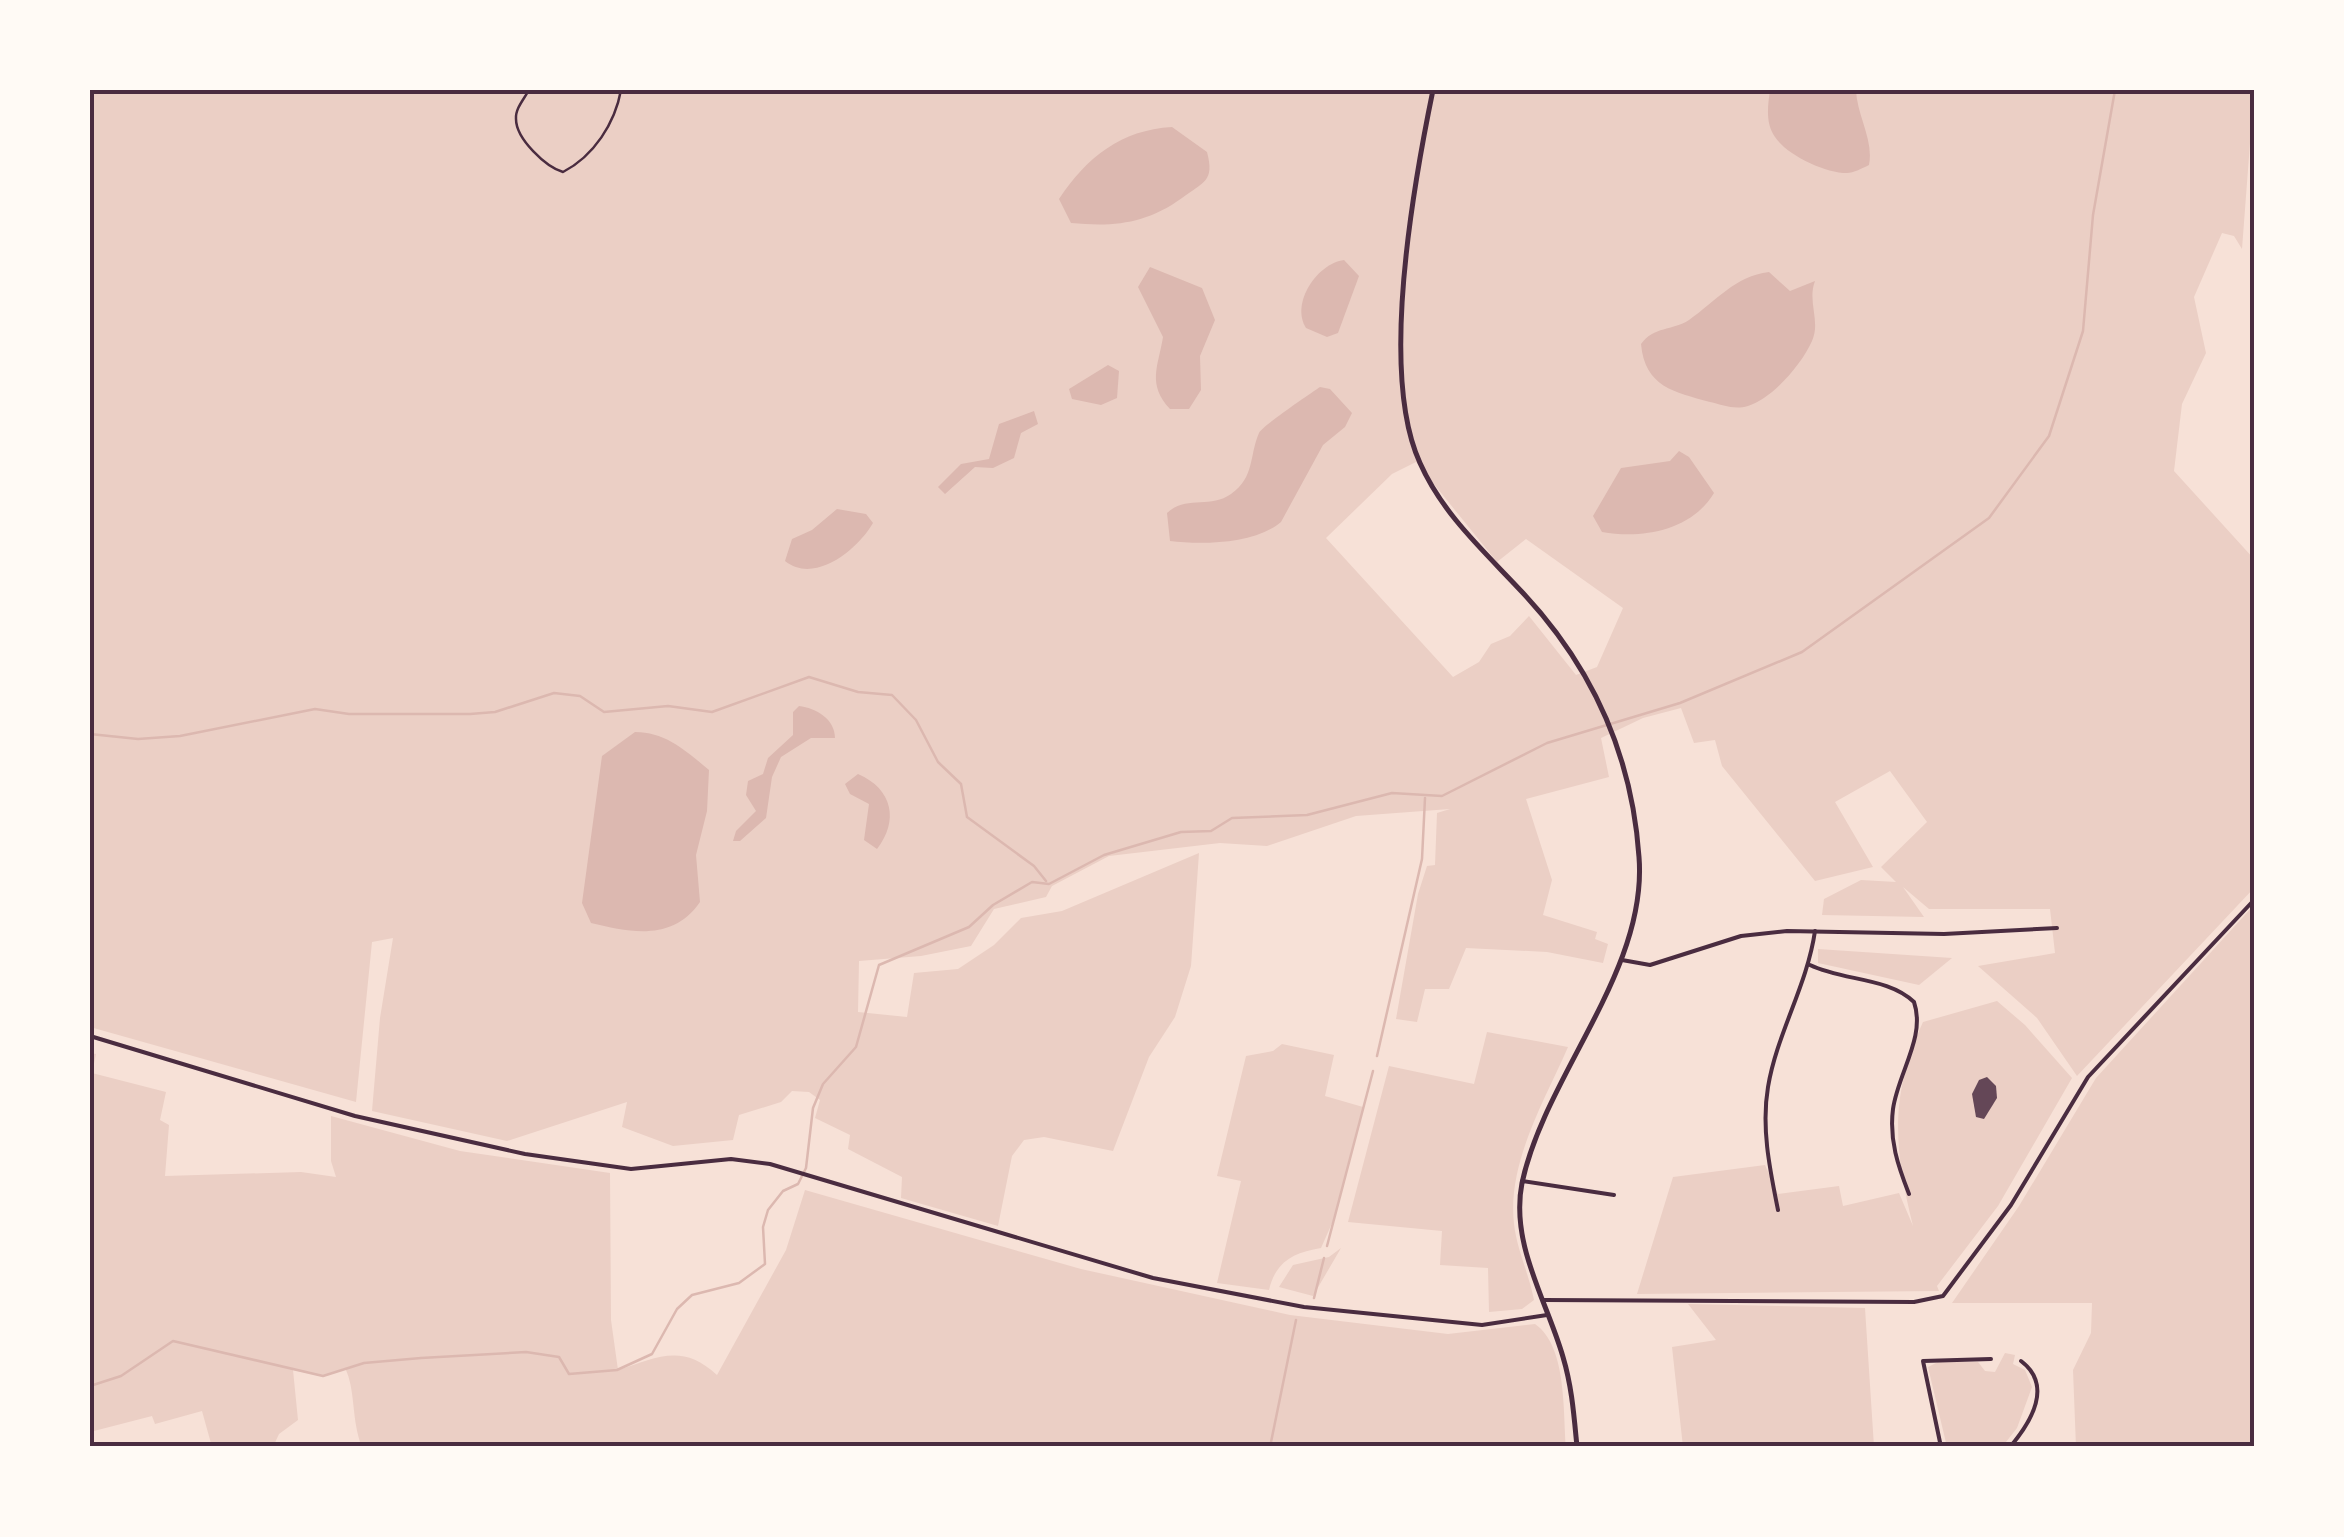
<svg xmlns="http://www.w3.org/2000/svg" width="2344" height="1537" font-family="'Space Grotesk',sans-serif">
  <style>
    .green { fill: #ebcfc5; fill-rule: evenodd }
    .water { fill: #dcb8b0 }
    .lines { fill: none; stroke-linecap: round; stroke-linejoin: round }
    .stream { stroke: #dcb8b0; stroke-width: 2.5 }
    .building { fill: #644757 }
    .service { stroke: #4a2c40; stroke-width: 2.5 }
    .minor { stroke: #4a2c40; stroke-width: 4 }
    .tertiary { stroke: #4a2c40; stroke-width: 5 }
    .neatline { fill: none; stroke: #4a2c40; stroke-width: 4 }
  </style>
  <rect width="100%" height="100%" fill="#f7e1d7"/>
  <!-- green -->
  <g class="green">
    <path d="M90,90H2254L2242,249L2234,236L2222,233L2194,297L2206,353L2182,404L2174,471L2254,559V888L2077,1076L2037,1018L1978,966L2055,953L2050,909H1929L1903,887L1924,917L1822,915L1824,899L1861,880L1896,882L1881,867L1927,822L1890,771L1835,802L1873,867L1815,881L1722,766L1715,740L1694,743L1681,708L1643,718L1601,738L1609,777L1526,799L1552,880L1543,915L1597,932L1595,939L1608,944L1603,963L1547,952L1466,948L1449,989H1425L1417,1022L1396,1019L1418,894L1427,866L1435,865L1437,813L1450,809L1356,816L1267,846L1220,843L1109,856L1052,886L1046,897L994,909L971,946L921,956L859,961L858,1012L907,1017L914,973L958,969L994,945L1021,918L1062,911L1199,853L1191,966L1175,1017L1149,1057L1113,1151L1044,1137L1024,1140L1012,1156L998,1226L901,1198L902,1177L848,1149L850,1135L815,1118L820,1100L809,1092L792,1091L781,1102L739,1115L733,1140L673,1146L622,1127L627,1102L507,1141L372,1111L380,1018L393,938L372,942L356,1102L90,1027ZM1416,462L1497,562L1526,539L1623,608L1597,667L1576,675L1529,616L1510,636L1491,644L1479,662L1453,677L1326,538L1392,474Z"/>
    <path d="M2254,905V1447H2076L2073,1370L2091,1333L2092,1303H1952L2019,1206L2096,1078Z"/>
    <path d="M1818,949L1952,958L1919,985L1818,963Z"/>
    <path d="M1997,1001L2025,1025L2072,1078L1998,1206L1937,1286L1939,1291L1637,1294L1673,1177L1765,1165L1778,1194L1839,1186L1843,1206L1899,1193L1913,1226C1894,1149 1889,1097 1923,1022Z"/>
    <path d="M1487,1032L1568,1047C1544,1102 1507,1163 1514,1224C1517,1250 1529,1274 1534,1300L1522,1309L1489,1312L1488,1268L1440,1265L1442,1231L1348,1222L1389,1066L1474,1084Z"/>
    <path d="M1282,1044L1334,1055L1325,1096L1363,1107L1333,1221L1321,1248C1293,1253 1276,1261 1269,1290L1217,1283L1241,1181L1217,1176L1246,1056L1273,1051Z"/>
    <path d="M90,1053L96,1054L92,1073L166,1092L160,1120L169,1125L165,1176L301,1172L336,1177L331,1161V1116L460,1151L610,1173L611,1320L618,1370C656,1358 682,1342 717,1375L786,1250L805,1190L1081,1269L1290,1315L1448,1334L1535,1324C1567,1346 1563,1411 1566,1447H362C351,1420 356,1390 345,1368L323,1376L293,1370L298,1420L279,1434L273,1447H212L202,1411L155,1424L152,1416L90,1432Z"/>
    <path d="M1341,1248L1313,1296L1279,1287L1293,1265L1329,1257Z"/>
    <path d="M1688,1304L1865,1308L1874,1447H1683L1672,1347L1716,1340Z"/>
    <path d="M2005,1353L2015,1355L2013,1364L2025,1370L2032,1387L2017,1428L2002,1447H1947L1928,1367L1938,1362H1978L1985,1371L1995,1372Z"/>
  </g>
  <!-- water -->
  <g class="water">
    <path d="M1770,90H1856C1857,116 1874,140 1869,165C1863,168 1853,173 1847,173C1825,173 1787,155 1775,137C1765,123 1768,105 1770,90Z"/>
    <path d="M1172,127L1207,152C1215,182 1203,182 1182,198C1146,224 1114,227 1071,223L1059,199C1087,157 1121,130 1172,127Z"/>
    <path d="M1344,260L1359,276L1338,333L1327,337L1306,328C1290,303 1318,263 1344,260Z"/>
    <path d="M1150,267L1202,288L1215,320L1200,356L1201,390L1189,409H1170C1147,384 1158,367 1163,337L1138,287Z"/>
    <path d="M1769,272L1790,291L1815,281C1807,302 1821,321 1812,341C1802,364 1772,399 1748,406C1734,410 1723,405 1710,402C1674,392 1645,387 1641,344C1654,326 1672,331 1689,320C1716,301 1735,276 1769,272Z"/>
    <path d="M1108,365L1119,371L1117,398L1101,405L1072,399L1069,389Z"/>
    <path d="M1320,387L1330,389L1352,413L1345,427L1323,445L1281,522C1255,544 1202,545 1170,541L1167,513C1186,495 1210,509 1231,494C1255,477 1249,456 1259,433C1262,426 1310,394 1320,387Z"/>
    <path d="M1034,411L1038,424L1021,433L1014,458L993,468L975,467L945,494L938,487L961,464L989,459L999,424Z"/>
    <path d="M1679,451L1689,457L1714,493C1691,531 1642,539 1602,532L1593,516L1621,468L1670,461Z"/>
    <path d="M837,509L866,514L873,523C858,549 815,585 785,561L792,539L812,530Z"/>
    <path d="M799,706C816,708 835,719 835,738H811L781,757L772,777L766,818L740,841H733L736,831L756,811L746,795L748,781L763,774L768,758L793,735V712Z"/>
    <path d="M635,732C666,732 686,751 709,770L707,811L696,855L700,902C673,941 632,933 591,923L582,903L602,756Z"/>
    <path d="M858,774C893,789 899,821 877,849L864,840L869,804L850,794L845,784Z"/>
  </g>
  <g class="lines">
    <!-- stream -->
    <g class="stream">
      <path d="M90,734L138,739L180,736L315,709L349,714H470L495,712L554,693L580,696L604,712L668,706L712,712L809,677L858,692L892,695L916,720L938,762L961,784L967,817L1034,866L1046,881"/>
      <path d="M1377,1056L1422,859L1425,798"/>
      <path d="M1327,1246L1373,1071"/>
      <path d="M1314,1298L1324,1258"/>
      <path d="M90,1386L121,1376L173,1341L323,1376L364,1363L421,1358L526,1352L559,1357L569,1374L617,1370L652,1354L677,1309L692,1295L739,1283L765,1264L763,1227L768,1210L783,1191L798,1184L806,1168L813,1108L823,1084L856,1047L879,965L969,927L993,905L1032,882L1049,884L1104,855L1181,832L1211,831L1232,818L1307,815L1392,793L1442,796L1547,743L1680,703L1802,652L1989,518L2049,436L2083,331L2093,215L2115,90"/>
      <path d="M1270,1447L1296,1320"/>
    </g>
  </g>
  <!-- building -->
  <path class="building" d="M1987,1077L1996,1086L1997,1098L1984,1119L1976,1117L1972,1094L1979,1080Z"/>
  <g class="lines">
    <!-- service -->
    <path class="service" d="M529,90C524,99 515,109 516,119C516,139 546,167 563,172C594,156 615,123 621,90"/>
    <!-- minor -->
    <g class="minor">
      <path d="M1622,960L1650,965L1741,936L1787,931L1944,934L2057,928"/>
      <path d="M1810,965C1843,981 1888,977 1914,1002C1926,1037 1898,1073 1893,1109C1889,1140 1898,1166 1909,1194"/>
      <path d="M90,1036L355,1116L525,1154L631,1169L731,1159L770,1164L1153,1278L1304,1307L1482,1325L1547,1315"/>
      <path d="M1522,1181L1614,1195"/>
      <path d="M1778,1210C1770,1170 1761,1128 1768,1087C1777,1033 1807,986 1815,931"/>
      <path d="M1544,1300L1914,1302L1943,1296L2011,1205L2088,1077L2254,900"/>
      <path d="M1941,1447L1923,1361L1991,1359"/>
      <path d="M2010,1447C2032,1421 2053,1385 2021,1361"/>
    </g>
    <!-- tertiary -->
    <path class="tertiary" d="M1433,90C1413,187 1379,374 1420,463C1443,515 1485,552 1523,593C1593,668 1632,754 1639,857C1648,971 1545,1075 1522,1183C1510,1244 1547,1301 1563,1357C1572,1387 1574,1416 1577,1447"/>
  </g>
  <!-- border -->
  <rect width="2344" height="1537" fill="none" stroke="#fffaf5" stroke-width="185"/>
  <rect x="92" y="92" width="2160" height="1352" class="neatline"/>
</svg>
